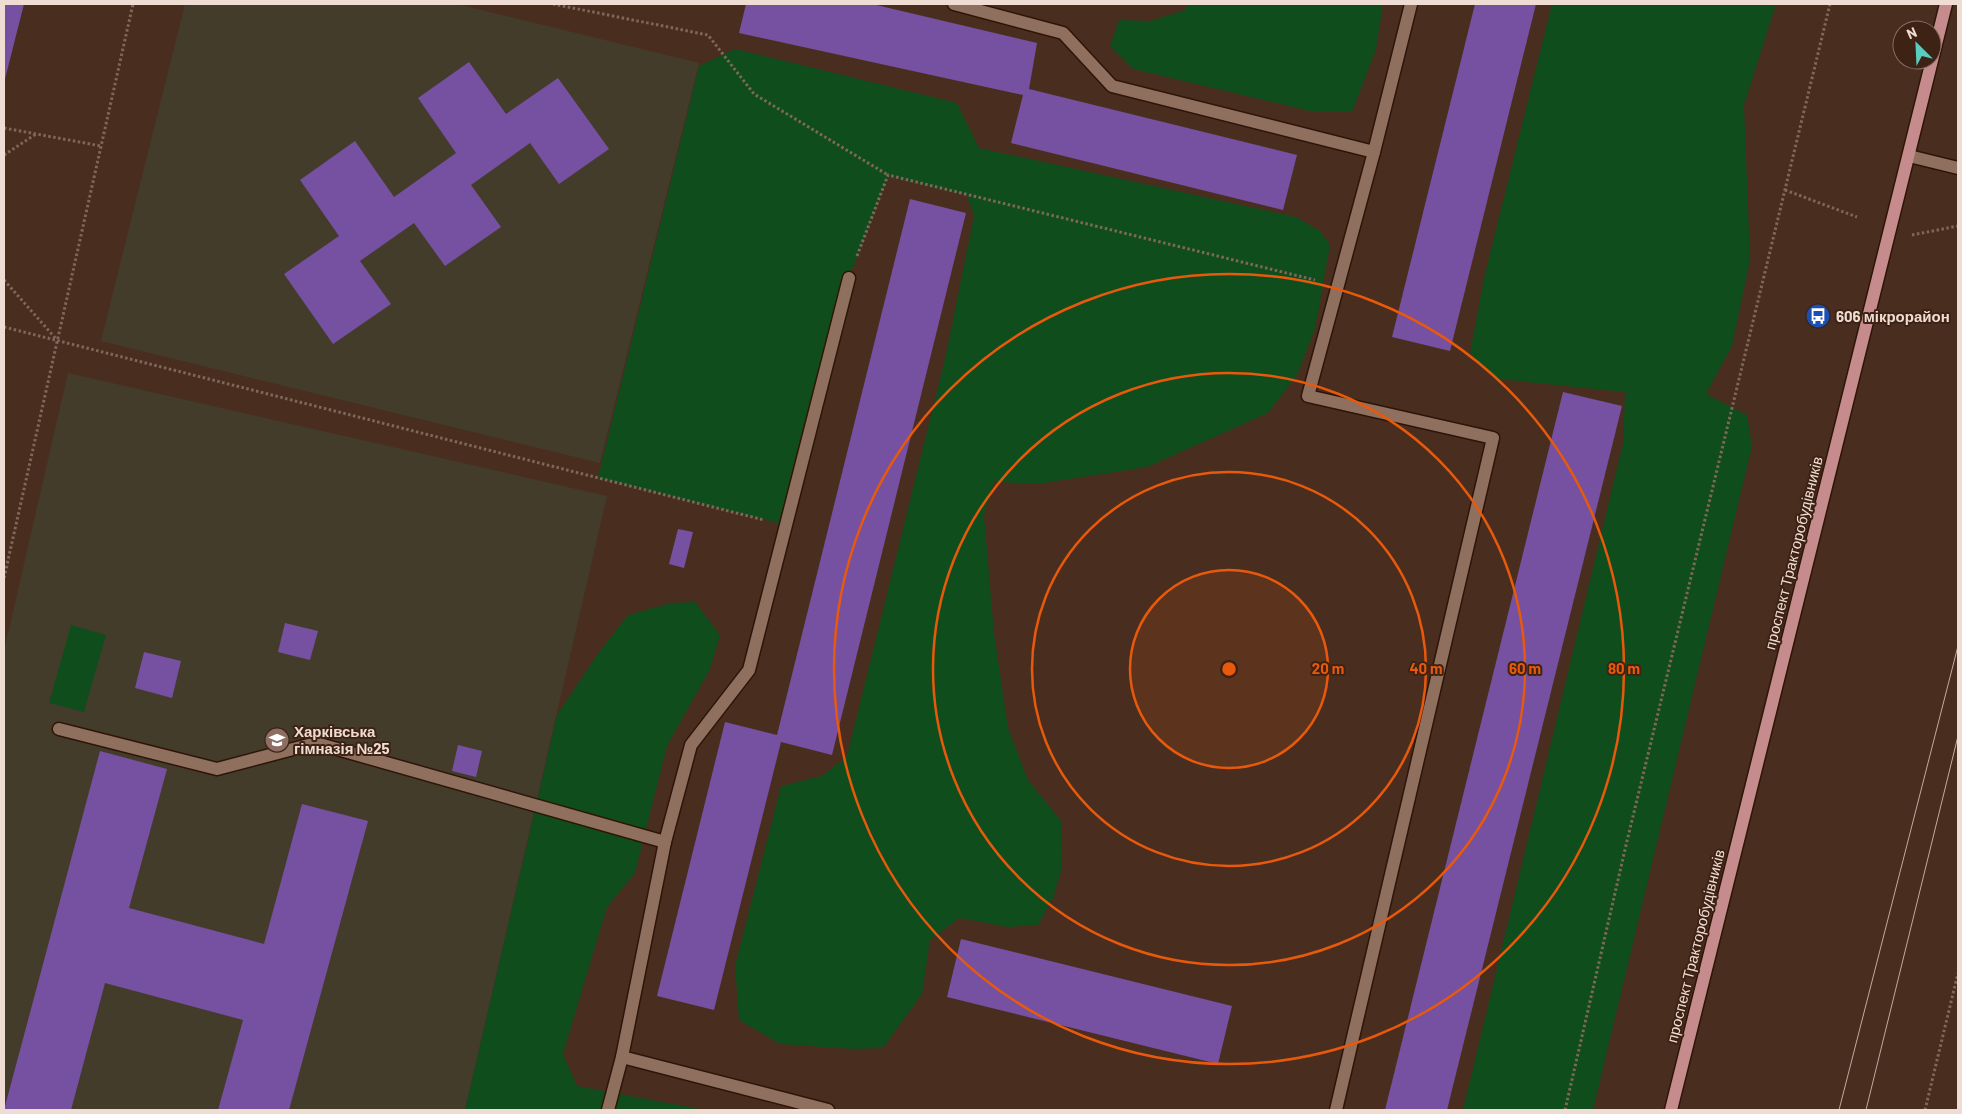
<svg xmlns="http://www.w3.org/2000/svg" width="1962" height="1114" font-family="Barlow,sans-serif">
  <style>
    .education { fill: #443c2b }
    .green { fill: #104d1d }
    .building { fill: #7650a1 }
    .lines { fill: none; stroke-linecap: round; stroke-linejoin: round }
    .minor-casing { stroke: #2e1507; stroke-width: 15 }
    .major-casing { stroke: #2e1507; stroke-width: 15 }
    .path { stroke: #7f675a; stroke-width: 3; stroke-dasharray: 2.5 2.5; stroke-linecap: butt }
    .minor { stroke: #8f705f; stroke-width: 12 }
    .major { stroke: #c68c8d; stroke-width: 12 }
    .tram { stroke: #c0aba0; stroke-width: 1 }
    .ring { fill: none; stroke: #e8590c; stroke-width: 2.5 }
    .labels { text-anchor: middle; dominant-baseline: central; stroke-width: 4; stroke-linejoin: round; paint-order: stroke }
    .poi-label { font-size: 15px; font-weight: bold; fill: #efddd3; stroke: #3e2315; text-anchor: start }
    .street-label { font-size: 15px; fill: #efddd3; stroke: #3e2315 }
    .centre { fill: #e8590c; stroke: #3e2315; stroke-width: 2.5 }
    .ring-label { font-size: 15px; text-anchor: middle; font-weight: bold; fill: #e8590c; stroke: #3e2315; stroke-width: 4; stroke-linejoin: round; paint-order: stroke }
  </style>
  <rect width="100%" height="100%" fill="#492e1f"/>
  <!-- education -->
  <g class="education">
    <path d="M185,4H457L699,63L600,463L101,341Z"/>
    <path d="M68,373L607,496L465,1110H4V651Z"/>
  </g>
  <!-- green -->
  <g class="green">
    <path d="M1188,4H1383L1376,49L1352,112L1310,111L1133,69L1110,46L1119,20L1150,21L1185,10Z"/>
    <path d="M1552,4H1776L1744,105L1750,260L1732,346L1706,394L1747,415L1752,446L1593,1110H1463L1623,443L1625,392L1498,379L1470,353L1484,278Z"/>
    <path d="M735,49L957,103L979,148L1296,217L1320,231L1330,245L1315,329L1297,375L1268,413L1147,467L1037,484L994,482L984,515L994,633L1008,728L1028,780L1061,821L1062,868L1053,898L1038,925L1008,927L959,918L930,940L922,994L883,1048L853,1049L780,1044L739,1020L735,966L781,786L822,776L847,756L945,359L974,216L967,195L888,176L849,278L786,525L598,478L699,66Z"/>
    <path d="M695,602L720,635L710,669L667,746L635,873L607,907L563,1054L577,1086L705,1110H465L557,715L597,655L628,615L671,603Z"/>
    <path d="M71,625L106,635L84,712L49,703Z"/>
  </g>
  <!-- building -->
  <g class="building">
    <path d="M4,4H24L4,83Z"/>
    <path d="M746,4H872L1037,43L1029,89L1297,155L1283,210L1011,143L1023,95L739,33Z"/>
    <path d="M1475,4H1536L1450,351L1392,337Z"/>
    <path d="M469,62L506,114L558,78L609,149L559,184L530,143L471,185L501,227L445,266L414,223L360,261L391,304L333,344L284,274L339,236L300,180L355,141L394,197L456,153L418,98Z"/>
    <path d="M910,199L966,213L832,755L781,742L714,1010L657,996L725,722L777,735Z"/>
    <path d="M1563,392L1622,406L1447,1110H1385Z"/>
    <path d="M678,529L693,532L684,568L669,564Z"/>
    <path d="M285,623L318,631L310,660L278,652Z"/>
    <path d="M144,652L181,661L172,698L135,688Z"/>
    <path d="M458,745L482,751L476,777L452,771Z"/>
    <path d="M100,751L167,769L129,908L264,944L302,804L368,821L289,1110H218L243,1020L105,983L71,1110H4Z"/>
    <path d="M961,939L1232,1006L1218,1064L947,997Z"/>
  </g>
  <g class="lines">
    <defs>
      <g id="minor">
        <path d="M954,4L1063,33L1112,86L1374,152L1411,4"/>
        <path d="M1909,156L1958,168"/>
        <path d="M59,729L217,769L316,743L665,842L622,1057L828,1110"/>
        <path d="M665,842L691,745L749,670L849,278"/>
        <path d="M608,1110L622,1057"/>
        <path d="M1336,1110L1493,438L1308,396L1374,152"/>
      </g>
      <path id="major" d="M1671,1110L1946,4"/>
    </defs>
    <!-- minor casing -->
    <use href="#minor" class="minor-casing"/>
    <!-- major casing -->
    <use href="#major" class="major-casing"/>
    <!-- path -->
    <g class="path">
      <path d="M553,4L708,35L754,94L888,175"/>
      <path d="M4,128L101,146"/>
      <path d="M4,155L36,134"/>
      <path d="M1785,190L1857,217"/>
      <path d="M1912,235L1958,226"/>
      <path d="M857,256L888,175L1315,280"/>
      <path d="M4,280L57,340"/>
      <path d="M4,327L764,520"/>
      <path d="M4,578L133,4"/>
      <path d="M1565,1110L1627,841L1830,4"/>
      <path d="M1925,1110L1958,973"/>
    </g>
    <!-- minor -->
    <use href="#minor" class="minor"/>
    <!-- major -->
    <use href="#major" class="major"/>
    <!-- tram -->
    <g class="tram">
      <path d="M1839,1110L1958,646"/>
      <path d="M1866,1110L1958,736"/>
    </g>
  </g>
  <!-- distance rings -->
  <circle cx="1229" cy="669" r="99" fill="#e8590c" fill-opacity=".12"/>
  <g class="ring">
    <circle cx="1229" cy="669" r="99"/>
    <circle cx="1229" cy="669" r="197"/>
    <circle cx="1229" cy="669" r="296"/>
    <circle cx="1229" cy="669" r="395"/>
  </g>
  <!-- icons -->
  <defs>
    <symbol id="bus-disc" viewBox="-11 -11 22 22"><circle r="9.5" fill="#1a4fb4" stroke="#3e2315"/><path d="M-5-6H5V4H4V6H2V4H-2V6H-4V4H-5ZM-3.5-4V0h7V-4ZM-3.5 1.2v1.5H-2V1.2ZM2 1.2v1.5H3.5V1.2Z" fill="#fff"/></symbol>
    <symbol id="school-disc" viewBox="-11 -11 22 22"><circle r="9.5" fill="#8d6e63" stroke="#3e2315"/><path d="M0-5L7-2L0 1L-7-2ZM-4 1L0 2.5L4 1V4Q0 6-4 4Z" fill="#fff"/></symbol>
  </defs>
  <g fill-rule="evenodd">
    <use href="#bus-disc" x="1804" y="302" width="28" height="28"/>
    <use href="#school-disc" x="263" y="726" width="28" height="28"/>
  </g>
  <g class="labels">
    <!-- poi labels -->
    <g class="poi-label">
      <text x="1836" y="316">606 мікрорайон</text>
      <text x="294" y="731">Харківська<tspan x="294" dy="17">гімназія №25</tspan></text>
    </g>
    <!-- street labels -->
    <g class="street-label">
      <text transform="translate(1793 553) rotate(-76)">проспект Тракторобудівників</text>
      <text transform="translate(1695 946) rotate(-76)">проспект Тракторобудівників</text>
    </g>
  </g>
  <circle cx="1229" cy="669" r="8" class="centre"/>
  <g class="ring-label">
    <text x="1328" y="674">20 m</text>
    <text x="1426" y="674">40 m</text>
    <text x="1525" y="674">60 m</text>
    <text x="1624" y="674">80 m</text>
  </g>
  <!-- border -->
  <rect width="1962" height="1114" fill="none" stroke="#efddd3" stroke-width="10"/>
  <!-- north arrow -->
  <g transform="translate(1917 45) rotate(336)"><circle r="24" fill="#3e2315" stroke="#856d61"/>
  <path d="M0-4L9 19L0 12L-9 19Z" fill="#58cec0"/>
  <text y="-8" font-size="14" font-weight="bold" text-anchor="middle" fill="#efddd3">N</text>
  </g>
</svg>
